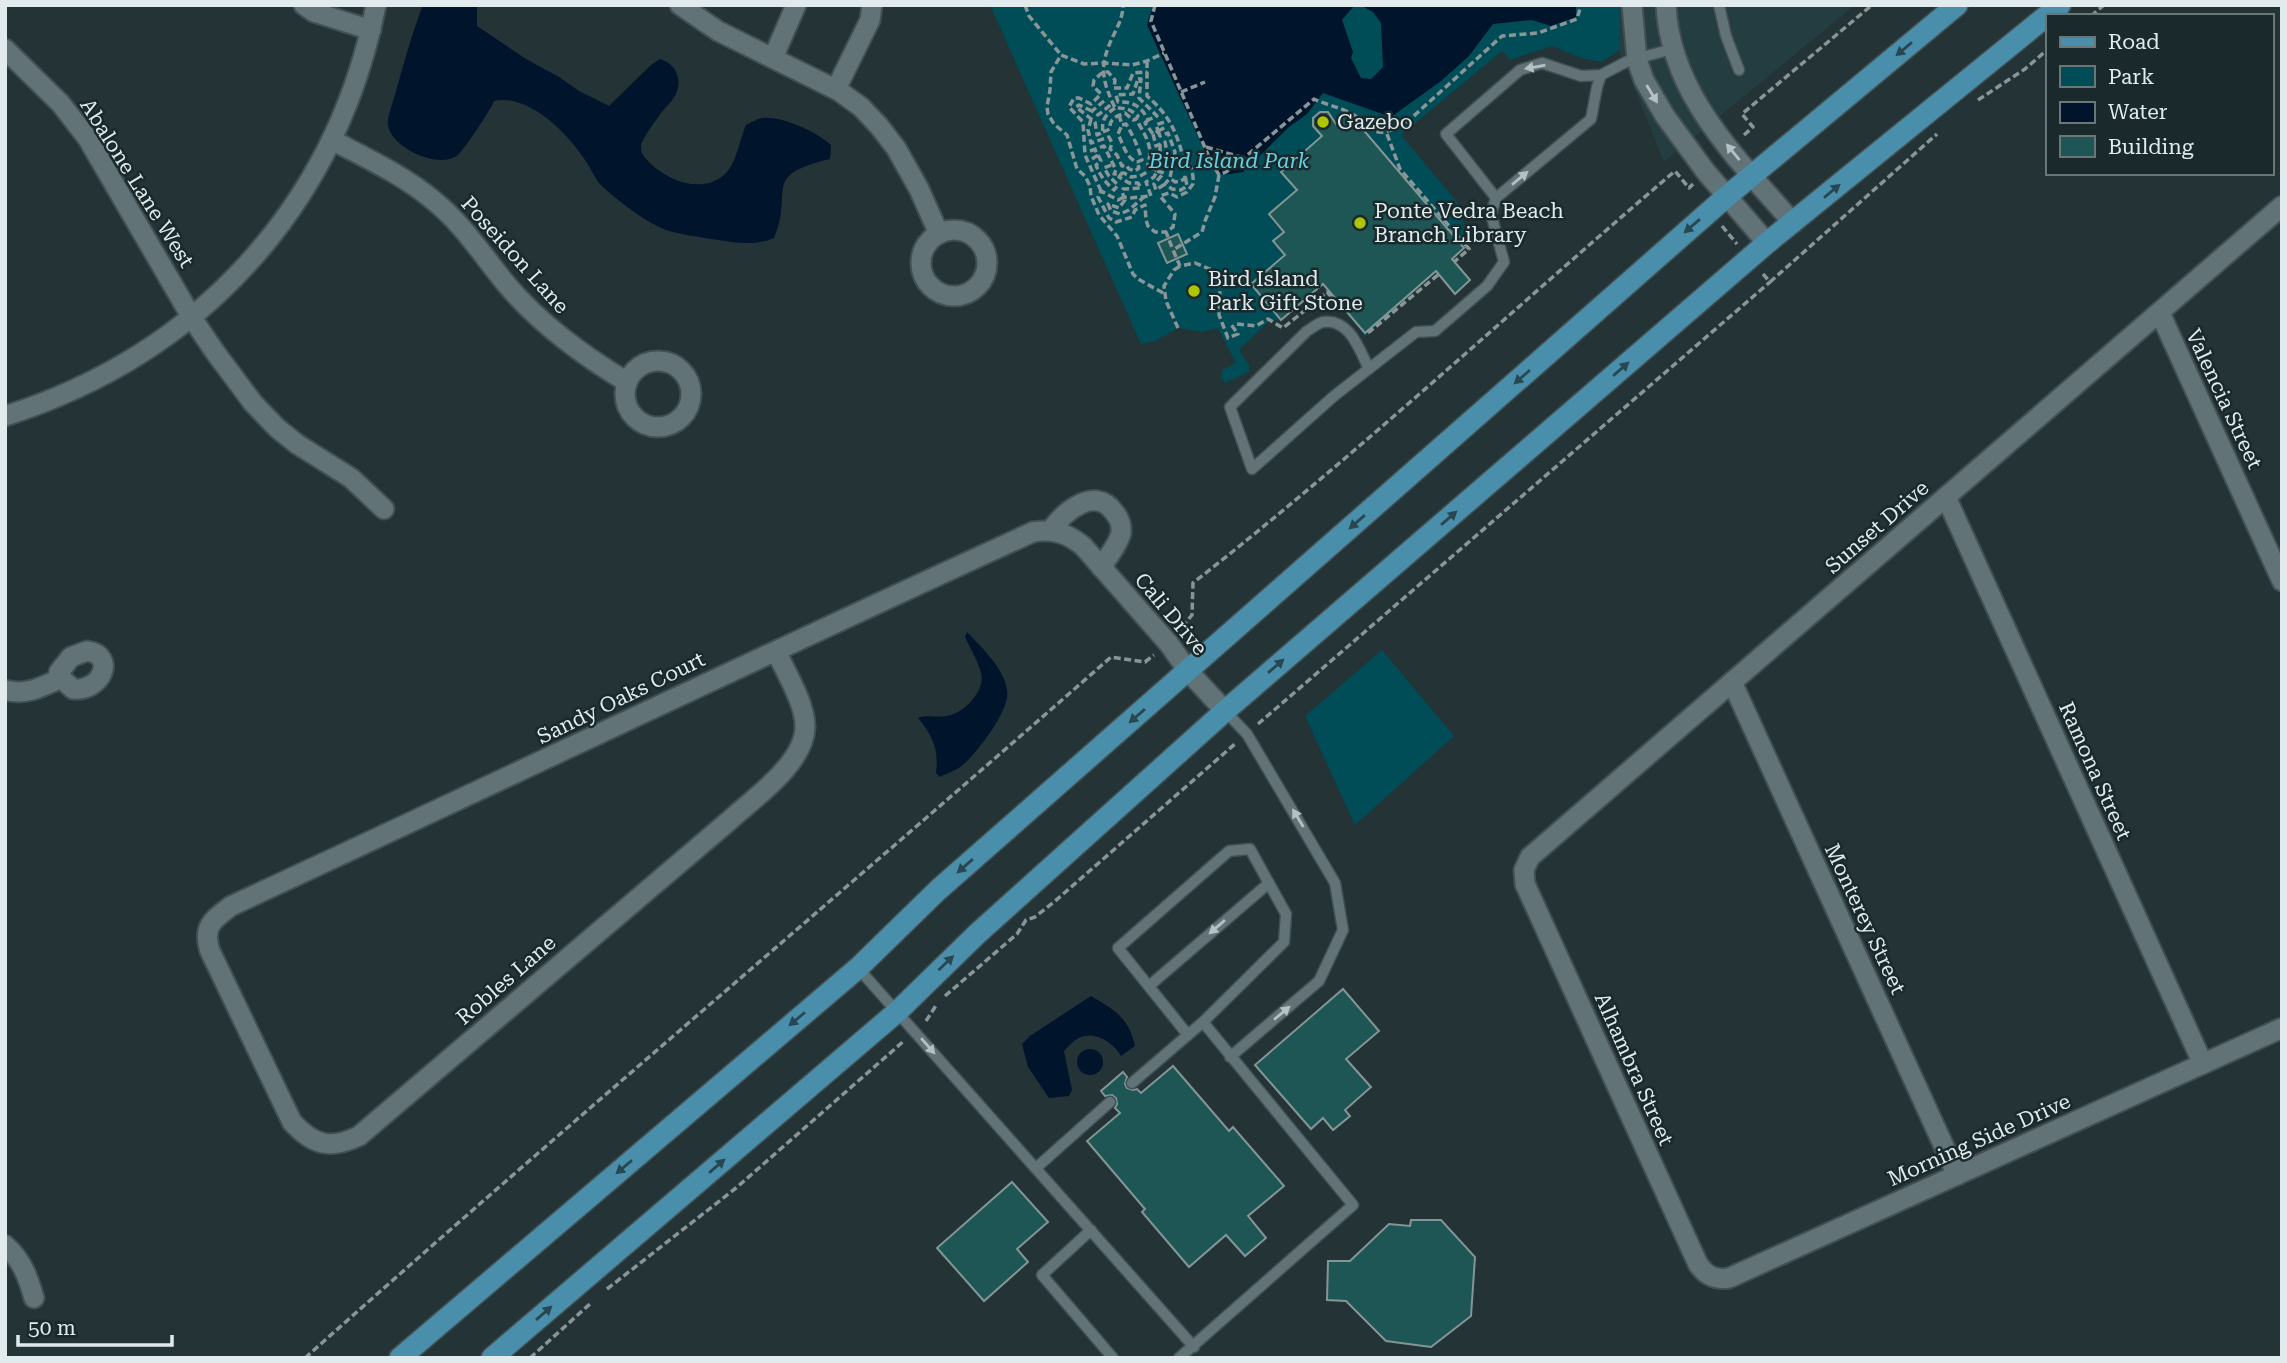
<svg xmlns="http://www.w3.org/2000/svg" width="2287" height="1363" font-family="'Roboto Serif',serif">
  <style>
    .built { fill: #243d41 }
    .green { fill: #004c57 }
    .water { fill: #00142c }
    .building { fill: #1d5654; stroke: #839695; stroke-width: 2 }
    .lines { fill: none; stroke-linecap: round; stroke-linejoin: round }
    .service-casing { stroke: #435053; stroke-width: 13 }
    .minor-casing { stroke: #435053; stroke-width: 23 }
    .primary-casing { stroke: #435053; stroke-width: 24 }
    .path { stroke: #899698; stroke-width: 3.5; stroke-dasharray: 7 3.5; stroke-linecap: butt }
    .service { stroke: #627377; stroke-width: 10 }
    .minor { stroke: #627377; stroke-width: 19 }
    .primary { stroke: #498fab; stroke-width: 21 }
    .oneway { fill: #274852 }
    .oneway2 { fill: #b5c1c4 }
    .poi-dot { fill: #afc504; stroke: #19292c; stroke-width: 2.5 }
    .labels { text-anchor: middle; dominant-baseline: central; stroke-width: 5; stroke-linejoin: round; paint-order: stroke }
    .poi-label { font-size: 21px; fill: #e1ebed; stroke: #19292c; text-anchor: start }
    .park-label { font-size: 21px; font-style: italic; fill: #64d1e4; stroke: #19292c }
    .street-label { font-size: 21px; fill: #e1ebed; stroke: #19292c }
  </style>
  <rect width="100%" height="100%" fill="#233336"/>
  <!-- built -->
  <path class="built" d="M1619,5H1855L1664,162L1619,50Z"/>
  <!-- green -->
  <g class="green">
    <path d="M990,5H1619V50L1602,62L1581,58L1552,46L1510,60L1502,51L1401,135L1463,209L1464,248L1452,259L1470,280L1455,294L1436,272L1365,336L1323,284L1281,320L1269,321L1239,350L1249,365V372L1225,383L1221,378L1222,370L1236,363L1218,328L1203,332L1178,328L1155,341L1141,344Z"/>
    <path d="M1382,650L1454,736L1355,825L1305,716Z"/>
  </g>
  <!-- water -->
  <g class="water">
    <path d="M423,5H477V26L526,59L559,77L579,91L609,106L651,65L660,59C678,64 684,84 673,99C669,105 663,109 659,116C652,125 646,134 641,144C641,148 641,152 643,155C644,158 648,160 650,163C668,181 702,194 724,175C737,163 739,141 746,125C750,123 757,119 762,118C780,115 818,132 831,145L830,159C759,176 795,190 774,238C752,247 734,242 711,239C694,236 674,234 659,227C642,219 610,195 598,182C594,176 591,169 587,163C570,136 530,93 494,101C490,111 465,148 458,155C439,170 391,148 388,125C387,117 392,106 394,98C403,67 411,36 423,5Z"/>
    <path d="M1153,5H1358L1353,7L1342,20L1353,52L1351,58L1361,78L1371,79L1383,67L1381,23L1373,12L1360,5H1576V17L1551,26L1532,20L1493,24L1469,56L1441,81L1391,117L1323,93L1307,114L1289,127L1243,172L1223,175L1212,167L1147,25Z"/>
    <path d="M967,632C982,648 1004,668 1007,690C1011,709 978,751 964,764C958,770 947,773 940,777L936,773C939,750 933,736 918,718C928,714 940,719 951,715C966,711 986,689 981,673C978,661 970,648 965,637Z"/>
    <path d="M1091,996C1115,1010 1129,1018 1135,1046L1121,1056C1113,1042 1093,1029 1077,1039C1072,1042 1068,1047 1064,1051L1072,1090L1069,1096L1049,1098L1028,1067L1022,1044L1030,1036Z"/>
    <circle cx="1090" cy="1062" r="13"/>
  </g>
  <!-- building -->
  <g class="building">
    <path d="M1320,112H1328L1336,124L1349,113L1464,248L1452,259L1470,280L1455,294L1436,271L1365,333L1323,284L1281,320L1251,284L1285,255L1273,241L1284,232L1269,214L1297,190L1281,172L1322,136L1313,126V118Z"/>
    <path d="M1178,234L1187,254L1167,263L1158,243Z"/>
    <path d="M1343,989L1379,1031L1346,1059L1371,1087L1345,1110L1350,1116L1333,1130L1323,1118L1311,1129L1255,1065Z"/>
    <path d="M1173,1066L1229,1131L1233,1127L1284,1186L1248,1216L1266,1238L1245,1256L1226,1235L1189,1267L1142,1212L1145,1209L1087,1141L1120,1113L1115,1108L1117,1104L1116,1098L1112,1095L1105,1096L1101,1091L1123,1072L1127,1077L1125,1084L1127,1088L1133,1090L1137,1089L1141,1093Z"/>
    <path d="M1012,1182L1048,1222L1017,1249L1028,1262L984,1301L937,1248Z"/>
    <path d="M1411,1220H1441L1475,1257L1471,1316L1431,1347L1386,1341L1346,1301L1327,1300L1328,1261H1350L1389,1224L1410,1226Z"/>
  </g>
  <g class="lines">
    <defs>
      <g id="service">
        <path d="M1719,5L1726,36L1739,70"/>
        <path d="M1601,75L1597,87L1591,119L1496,198L1446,134L1520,70L1542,63L1581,76L1601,75L1628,61L1672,49"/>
        <path d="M1369,369C1360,351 1350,318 1323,322C1318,323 1312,328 1307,331L1230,407L1252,469L1334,396L1416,332L1435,331L1487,286L1504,262L1491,214L1496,198"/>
        <path d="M1225,711L1247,734L1335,883L1343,930L1319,981L1230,1057"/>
        <path d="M858,968L1194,1347"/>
        <path d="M1149,986L1269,883"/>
        <path d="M1188,1035L1118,948L1229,851L1250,849L1286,914L1284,942L1203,1022"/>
        <path d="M1132,1083L1203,1022L1353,1205L1179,1358"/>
        <path d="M1036,1168L1110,1102"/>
        <path d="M1091,1230L1042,1275L1113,1358"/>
      </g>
      <g id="minor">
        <path d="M304,5L314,12L371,30"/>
        <path d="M680,5L718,31L839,91L861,107L879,126L896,148L919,189L939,234"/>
        <path d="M1632,5L1637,60L1644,80L1665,116L1706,172L1767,243"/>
        <path d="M1666,5C1670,95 1738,159 1793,223"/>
        <path d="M5,49L61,104L88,139L192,318L215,352L253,403L277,428L297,444L351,478L384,509"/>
        <path d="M773,58L796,5"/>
        <path d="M836,89L870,20L872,5"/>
        <path d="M332,140C366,158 403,175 433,200C463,224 483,256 507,285C541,325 582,355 627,382"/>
        <path d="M2282,206L1530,857L1524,870L1525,884L1698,1264C1706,1276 1715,1280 1729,1278L2282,1028"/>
        <circle cx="954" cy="263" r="33"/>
        <path d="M2160,313L2282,581"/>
        <circle cx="658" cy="394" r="33"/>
        <path d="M5,416C200,354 336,206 376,5"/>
        <path d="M1946,497L2203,1064"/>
        <path d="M1051,530C1064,512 1095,485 1114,512C1119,518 1122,525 1121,533C1118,545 1108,557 1101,567"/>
        <path d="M87,651C117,655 102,692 73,689L61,678L59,672L71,657Z"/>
        <path d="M776,651C785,671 805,703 805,726C806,762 754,798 730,820L359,1136C330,1150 313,1145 292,1122L210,951C202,926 213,920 231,906C499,782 765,654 1033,532C1054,529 1067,533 1083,546L1169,644L1188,671L1225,711"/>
        <path d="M1732,682L1957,1175"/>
        <path d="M5,690C26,696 42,687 61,678"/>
        <path d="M5,1245C22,1260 28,1277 34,1298"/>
      </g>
      <g id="primary">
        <path d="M400,1358L858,968L938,890L1726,197L1957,5"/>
        <path d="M492,1358L898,1011L977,934L1225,711L1767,243L2060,5"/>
      </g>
    </defs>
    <!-- service casing -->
    <use href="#service" class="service-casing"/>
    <!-- minor casing -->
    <use href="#minor" class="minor-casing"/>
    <!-- primary casing -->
    <use href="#primary" class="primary-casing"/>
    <!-- path -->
    <g class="path">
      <path d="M1025,5L1029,16L1061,55"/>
      <path d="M1155,5L1151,21L1209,157L1219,175L1226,172L1244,158L1314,99C1324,104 1335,106 1346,111C1376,124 1367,144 1406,123L1502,36L1538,33L1577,19L1581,5"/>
      <path d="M2091,16L2104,5"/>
      <path d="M1147,61V96C1168,114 1176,130 1183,157C1191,162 1194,175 1193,184L1187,192L1177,197L1169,193L1160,196L1175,214L1173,227L1166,232L1173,250"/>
      <path d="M1138,79H1141L1139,98L1157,116L1148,120C1142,107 1133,101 1118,102L1116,95L1133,94Z"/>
      <path d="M1181,92L1205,82"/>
      <path d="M1978,100L2025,69L2047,50"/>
      <path d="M1104,101L1092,111L1098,115L1113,103"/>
      <path d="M1092,111L1079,105L1076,107L1095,122L1097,135L1103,132C1101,120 1106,114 1115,108"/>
      <path d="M1119,115L1122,125L1126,124C1133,135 1138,147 1142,160L1137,162C1126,158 1123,144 1118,134L1122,125"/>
      <path d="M1091,119L1088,130L1091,143L1109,137L1112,143L1110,149L1117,155L1122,166L1126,165L1129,169L1135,171L1139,168L1137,162"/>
      <path d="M1148,120L1145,123L1153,134L1158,131L1156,125L1164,122"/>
      <path d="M1158,131L1160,136L1168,133L1175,152L1170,178L1175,182L1181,181L1185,178V175L1187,186L1181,190L1172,189L1165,184L1170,178"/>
      <path d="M1158,131L1166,127"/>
      <path d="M1103,132L1110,129C1109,119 1116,116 1125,113L1133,120L1136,119"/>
      <path d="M1153,134L1156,146L1165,142L1168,157L1167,166L1160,164L1161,157L1156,160L1153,168"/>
      <path d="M1387,134L1400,169L1469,249L1454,262"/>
      <path d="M1744,135L1753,127L1742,114L1872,5"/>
      <path d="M1206,147L1244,158"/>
      <path d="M1090,151L1104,146L1116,170L1114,174L1124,173L1131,177L1140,176L1149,171"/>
      <path d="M1098,155L1101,161L1096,165C1100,176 1106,183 1114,190L1118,185L1109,176L1104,168L1114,164"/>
      <path d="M1150,155L1160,151V144"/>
      <path d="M1092,159L1098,155L1095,150"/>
      <path d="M1157,171L1164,173L1154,184L1156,190L1165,184"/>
      <path d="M1121,174L1119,177L1129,183H1138L1141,188L1123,189L1122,192L1124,197L1129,198L1151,196L1146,182L1154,177L1157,171L1153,168L1149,171C1146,163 1150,161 1150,153C1150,141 1141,128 1136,119L1138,116C1130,109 1126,108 1115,108C1105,86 1099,72 1108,48C1113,33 1123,22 1123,5"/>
      <path d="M1219,175L1215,197L1205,221L1202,232L1173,250L1180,266L1195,263L1212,270L1220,288L1219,315L1228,338L1238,334L1230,323"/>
      <path d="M1101,191L1085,155L1083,122L1069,107L1074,98H1079L1091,104L1101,94L1093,86L1094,80L1103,72H1108L1115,80L1114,88H1127L1133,73L1147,72"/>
      <path d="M1145,196L1129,210L1120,214L1111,211L1108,204L1119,208L1125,200L1124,197L1118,200L1101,191L1098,197L1109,218L1116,222L1132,217L1135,210L1145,205L1146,220L1148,226L1155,232H1166"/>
      <path d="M1722,226L1737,244"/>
      <path d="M1763,274L1770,282L1937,134"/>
      <path d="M1163,293L1138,279L1133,274L1117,236L1099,215L1091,196L1090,186L1085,176L1077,169L1067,135L1054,124L1048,114L1047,107L1050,90L1051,72L1061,55L1084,64L1104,63L1132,65L1147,61L1164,53"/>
      <path d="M1319,299L1327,292L1342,309"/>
      <path d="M1237,324L1256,326L1268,319L1283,328L1319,299L1320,308"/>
      <path d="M1178,328L1166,301L1164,286L1174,270L1180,266"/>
      <path d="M1368,333L1439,274"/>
      <path d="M1182,627L1192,615L1193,583C1359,453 1514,308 1675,171L1689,188L1693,184"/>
      <path d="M1258,724L1770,282"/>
      <path d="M945,996L1017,934L1026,920L1035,917L1054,902L1236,743"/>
      <path d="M926,1021L937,1004"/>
      <path d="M607,1289L736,1188L905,1040"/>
      <path d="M305,1358C571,1121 843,892 1111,657L1145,662L1154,655"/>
      <path d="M530,1358L591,1303"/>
    </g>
    <!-- service -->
    <use href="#service" class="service"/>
    <!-- minor -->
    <use href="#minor" class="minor"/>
    <!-- primary -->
    <use href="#primary" class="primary"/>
  </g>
  <!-- one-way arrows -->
  <defs><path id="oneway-solid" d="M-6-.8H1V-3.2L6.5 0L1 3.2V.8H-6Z" transform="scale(1.75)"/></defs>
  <g class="oneway">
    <use href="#oneway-solid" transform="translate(1904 49) rotate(140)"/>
    <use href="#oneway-solid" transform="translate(1832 191) rotate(-40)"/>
    <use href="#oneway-solid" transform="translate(1692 226) rotate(139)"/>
    <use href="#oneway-solid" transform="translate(1621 369) rotate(-41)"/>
    <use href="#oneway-solid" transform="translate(1522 377) rotate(139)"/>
    <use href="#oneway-solid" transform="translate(1449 518) rotate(-41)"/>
    <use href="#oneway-solid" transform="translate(1357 522) rotate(139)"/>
    <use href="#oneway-solid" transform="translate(1276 666) rotate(-41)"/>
    <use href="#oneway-solid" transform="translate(1137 716) rotate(139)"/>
    <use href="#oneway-solid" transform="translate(965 866) rotate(139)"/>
    <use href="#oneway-solid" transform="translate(946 963) rotate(-44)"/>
    <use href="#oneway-solid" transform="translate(797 1019) rotate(140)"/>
    <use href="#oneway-solid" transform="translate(717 1166) rotate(-41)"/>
    <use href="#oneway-solid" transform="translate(624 1167) rotate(140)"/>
    <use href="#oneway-solid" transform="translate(544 1313) rotate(-41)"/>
  </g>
  <g class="oneway2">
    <use href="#oneway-solid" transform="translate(1535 67) rotate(170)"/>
    <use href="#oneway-solid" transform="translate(1652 94) rotate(59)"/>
    <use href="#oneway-solid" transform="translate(1733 152) rotate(-129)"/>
    <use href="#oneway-solid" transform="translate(1520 178) rotate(-40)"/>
    <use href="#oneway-solid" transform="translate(1298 818) rotate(-121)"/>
    <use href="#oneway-solid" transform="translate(1217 927) rotate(139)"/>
    <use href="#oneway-solid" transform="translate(1282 1013) rotate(-40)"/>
    <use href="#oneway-solid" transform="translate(928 1046) rotate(49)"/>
  </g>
  <!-- markers -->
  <g class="poi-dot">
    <circle cx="1323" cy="122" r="7"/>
    <circle cx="1360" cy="223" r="7"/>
    <circle cx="1194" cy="291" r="7"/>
  </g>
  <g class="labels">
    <!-- poi labels -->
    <g class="poi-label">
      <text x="1337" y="122">Gazebo</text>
      <text x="1374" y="211">Ponte Vedra Beach<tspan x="1374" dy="24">Branch Library</tspan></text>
      <text x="1208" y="279">Bird Island<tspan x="1208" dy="24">Park Gift Stone</tspan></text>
    </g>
    <!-- park labels -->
    <g class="park-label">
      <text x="1229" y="161">Bird Island Park</text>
    </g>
    <!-- street labels -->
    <g class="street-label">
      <text transform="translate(137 183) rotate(58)">Abalone Lane West</text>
      <text transform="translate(515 255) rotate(48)">Poseidon Lane</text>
      <text transform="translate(2224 399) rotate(65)">Valencia Street</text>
      <text transform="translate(1877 527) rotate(-41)">Sunset Drive</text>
      <text transform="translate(1171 614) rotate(50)">Cali Drive</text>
      <text transform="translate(621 698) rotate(-26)">Sandy Oaks Court</text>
      <text transform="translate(2095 771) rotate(66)">Ramona Street</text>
      <text transform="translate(1865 919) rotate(65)">Monterey Street</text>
      <text transform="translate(506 980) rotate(-41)">Robles Lane</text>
      <text transform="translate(1634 1069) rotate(66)">Alhambra Street</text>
      <text transform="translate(1979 1140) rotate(-24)">Morning Side Drive</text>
    </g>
  </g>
  <!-- border -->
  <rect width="2287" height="1363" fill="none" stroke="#e1ebed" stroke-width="14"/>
  <!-- legend -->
  <rect x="2046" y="14" width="228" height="161" fill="#19292c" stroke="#697779" stroke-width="2"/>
  <rect x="2060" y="37" width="35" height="10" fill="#498fab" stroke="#697779" stroke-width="2"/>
  <text x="2108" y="49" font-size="21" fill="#e1ebed">Road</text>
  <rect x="2060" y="66" width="35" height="21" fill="#004c57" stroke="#697779" stroke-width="2"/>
  <text x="2108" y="84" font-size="21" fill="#e1ebed">Park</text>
  <rect x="2060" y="102" width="35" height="21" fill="#00142c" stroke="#697779" stroke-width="2"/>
  <text x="2108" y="119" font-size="21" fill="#e1ebed">Water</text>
  <rect x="2060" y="136" width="35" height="21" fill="#1d5654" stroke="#697779" stroke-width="2"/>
  <text x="2108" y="154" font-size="21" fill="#e1ebed">Building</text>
  <!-- scale -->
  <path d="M18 1335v10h154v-10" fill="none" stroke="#e1ebed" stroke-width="3.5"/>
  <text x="28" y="1335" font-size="21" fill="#e1ebed" stroke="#19292c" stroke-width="5" paint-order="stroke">50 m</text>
</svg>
